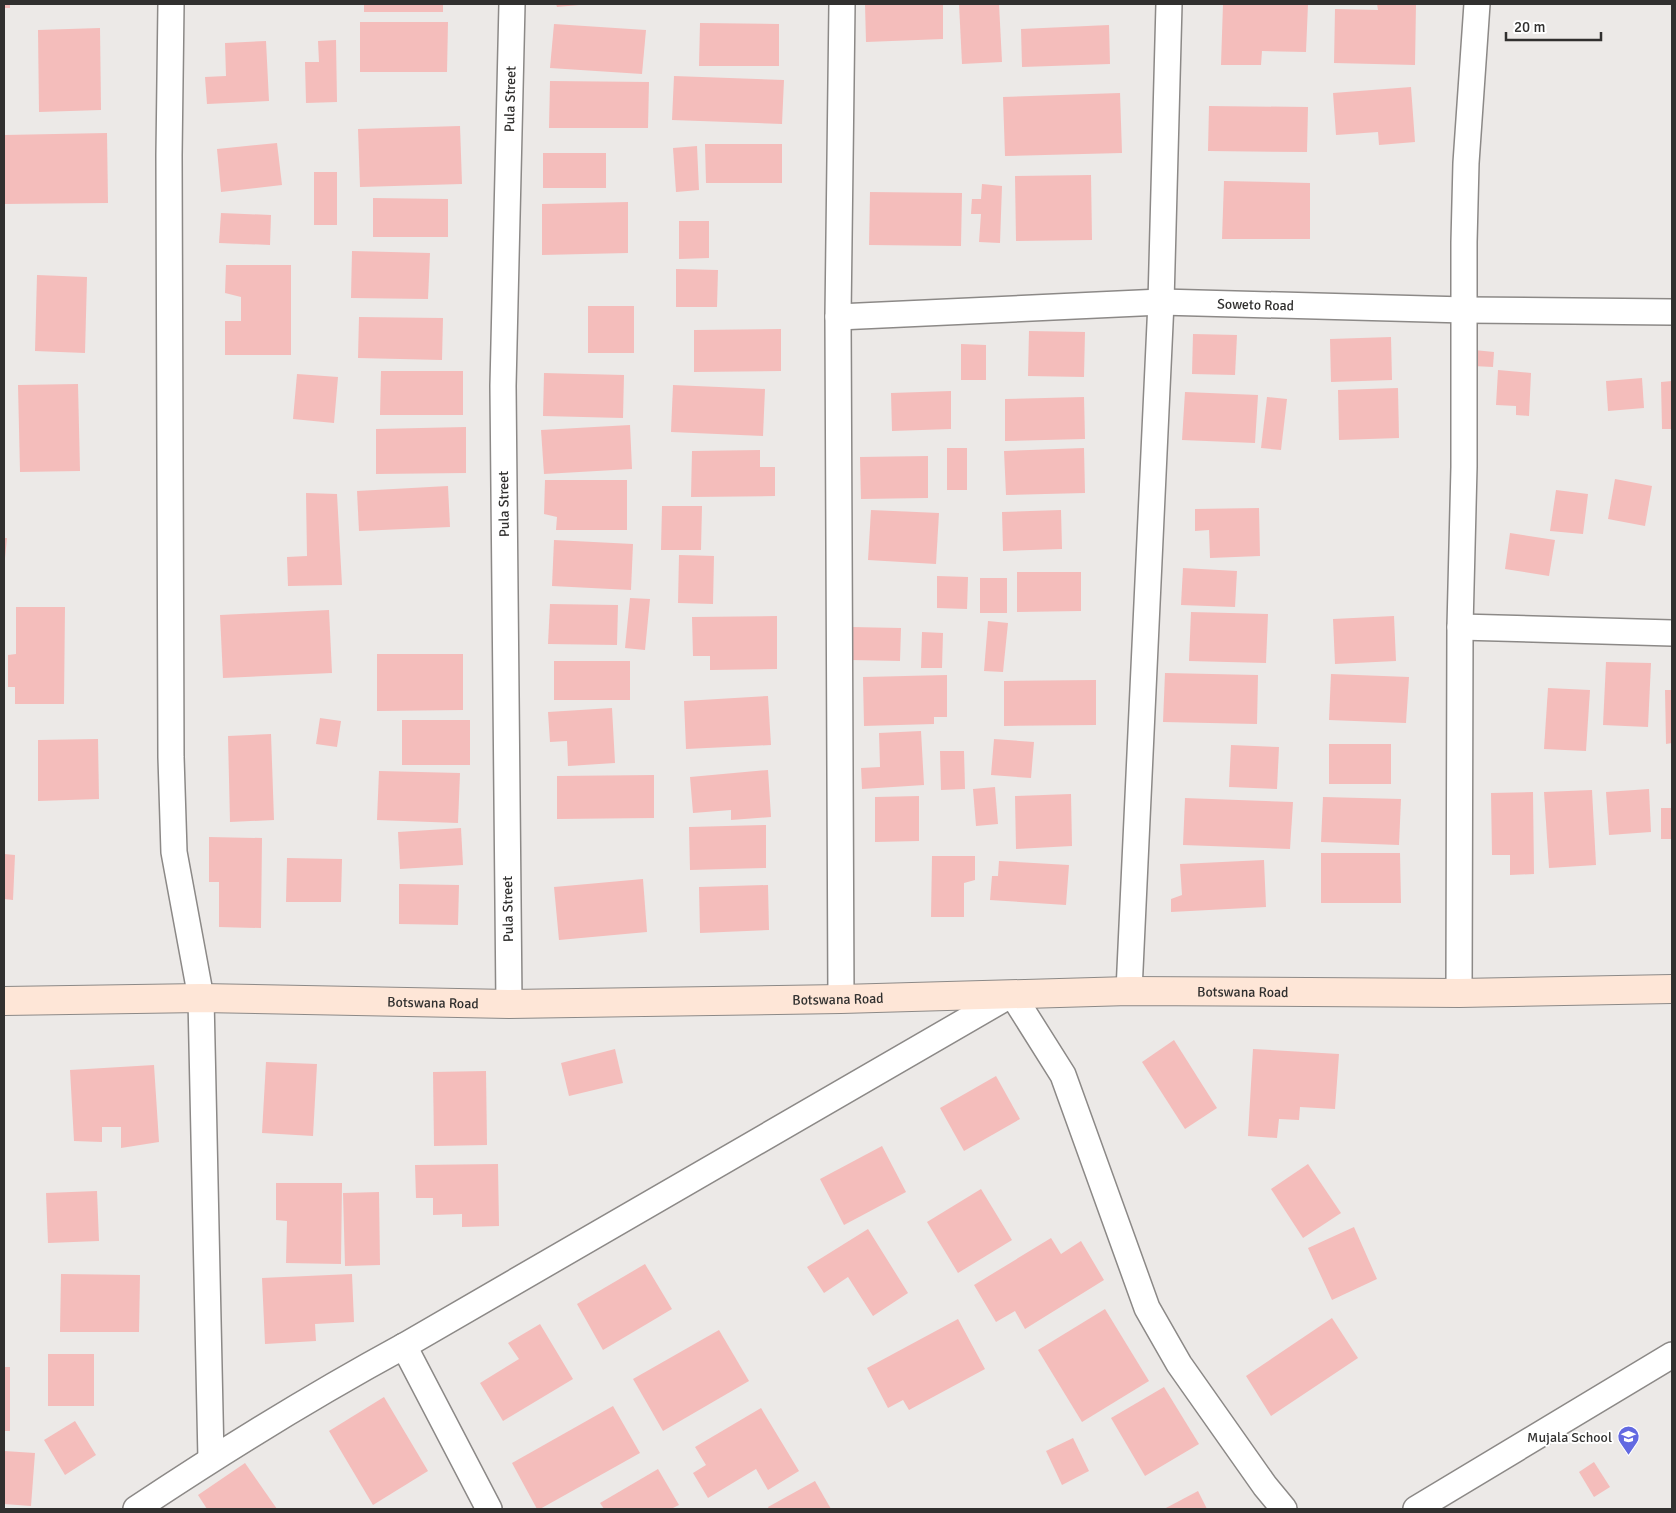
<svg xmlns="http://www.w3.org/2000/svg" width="1676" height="1513" font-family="Signika,sans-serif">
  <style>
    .building { fill: #f4bdbb }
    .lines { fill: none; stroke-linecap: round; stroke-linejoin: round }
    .street-casing { stroke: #8c8987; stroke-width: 28 }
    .secondary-casing { stroke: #8c8987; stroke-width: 30 }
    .street { stroke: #fff; stroke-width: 25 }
    .secondary { stroke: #fee6d7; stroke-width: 28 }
    .labels { text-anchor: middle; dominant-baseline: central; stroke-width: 4; stroke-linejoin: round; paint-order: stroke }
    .street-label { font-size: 14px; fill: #31302f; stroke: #fff }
    .poi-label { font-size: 14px; fill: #31302f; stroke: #fff; text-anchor: end }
  </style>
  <rect width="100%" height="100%" fill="#ece9e7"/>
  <!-- building -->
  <g class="building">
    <rect x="4" y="4" width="6" height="4"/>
    <rect x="364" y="4" width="79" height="8"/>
    <path d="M556,4H579V5L557,7Z"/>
    <path d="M865,4H943V39L866,42Z"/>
    <path d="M959,4H999L1002,62L962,64Z"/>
    <path d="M1223,4H1308L1306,52L1262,51L1261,65H1221Z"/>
    <path d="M1377,4H1416L1415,65L1334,63L1335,9L1378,10Z"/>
    <path d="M360,22H448L447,72H360Z"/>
    <path d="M700,23L779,24V66H699Z"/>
    <path d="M554,24L646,30L642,74L550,68Z"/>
    <path d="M1109,25L1110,64L1022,67L1021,29Z"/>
    <path d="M100,28L101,110L39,112L38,30Z"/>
    <path d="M336,40L337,102L306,103L305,62H319L318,41Z"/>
    <path d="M266,41L269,101L207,104L205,77L226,76L225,43Z"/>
    <path d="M674,76L784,80L782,124L672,120Z"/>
    <path d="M550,81L649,82L648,128H549Z"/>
    <path d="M1411,87L1415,142L1379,145L1378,132L1336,135L1333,93Z"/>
    <path d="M1120,93L1122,153L1005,156L1003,97Z"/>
    <path d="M1209,106L1308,107L1307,152L1208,151Z"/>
    <path d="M460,126L462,184L360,187L358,129Z"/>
    <path d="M107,133L108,203L4,204V135Z"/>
    <path d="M277,143L282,185L221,192L217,149Z"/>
    <path d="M705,144H782V183H706Z"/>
    <path d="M697,146L699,190L676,192L673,148Z"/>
    <rect x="543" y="153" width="63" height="35"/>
    <rect x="314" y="172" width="23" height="53"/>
    <path d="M1091,175L1092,240L1016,241L1015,176Z"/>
    <path d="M1224,181L1310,183V239H1222Z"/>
    <path d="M982,184L1002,186L1000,243L979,242L981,214H971L972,199H981Z"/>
    <path d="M870,192L962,193L961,246L869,245Z"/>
    <path d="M373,198L448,199V237H373Z"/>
    <path d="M628,202V253L542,255V204Z"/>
    <path d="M221,213L271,215L270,245L219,243Z"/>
    <path d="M679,221H709V258L679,259Z"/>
    <path d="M352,251L430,253L428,299L351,298Z"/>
    <path d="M226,265H291V355H225V321H241V297L225,293Z"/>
    <path d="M676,269L718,270L717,307H676Z"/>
    <path d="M37,275L87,277L85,353L35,351Z"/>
    <rect x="588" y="306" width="46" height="47"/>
    <path d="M359,317L443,318L442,360L358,358Z"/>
    <path d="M781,329V371L694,372V330Z"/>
    <path d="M1029,331L1085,332L1084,377L1028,376Z"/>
    <path d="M1193,334L1237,335L1235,375L1192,374Z"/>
    <path d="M1391,337L1392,380L1331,382L1330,339Z"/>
    <path d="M961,344L986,345V380H961Z"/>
    <path d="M1474,350L1494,352L1493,367L1473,366Z"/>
    <path d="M1498,370L1531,373L1529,416L1516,415V406L1496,405Z"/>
    <path d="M381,371H463V415H380Z"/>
    <path d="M544,373L624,375L623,418L543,416Z"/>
    <path d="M297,374L338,377L334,423L293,419Z"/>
    <path d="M1642,378L1644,408L1608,411L1606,381Z"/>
    <path d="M1672,381V429H1662L1661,382Z"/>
    <path d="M78,384L80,471L20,472L18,385Z"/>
    <path d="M673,385L765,389L763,436L671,432Z"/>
    <path d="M1398,388L1399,438L1339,440L1338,390Z"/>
    <path d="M951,391V429L892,431L891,393Z"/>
    <path d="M1185,392L1258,395L1255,443L1182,440Z"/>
    <path d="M1084,397L1085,439L1005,441V399Z"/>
    <path d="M1267,397L1287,399L1281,450L1261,448Z"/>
    <path d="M630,425L632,469L544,474L541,430Z"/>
    <path d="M466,427V473L376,474V429Z"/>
    <rect x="947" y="448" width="20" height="42"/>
    <path d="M1084,448L1085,493L1006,495L1004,451Z"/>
    <path d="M760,450V467H775V496L691,497L692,451Z"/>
    <path d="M928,456V498L861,499L860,457Z"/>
    <path d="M1615,479L1652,486L1645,526L1608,519Z"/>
    <path d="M545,480H627V530H556L557,517L544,514Z"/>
    <path d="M448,486L450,527L359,531L357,491Z"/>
    <path d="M1556,490L1588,494L1583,534L1550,531Z"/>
    <path d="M306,493L337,494L342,585L288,586L287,557L307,556Z"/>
    <path d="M662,506H702L701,550H661Z"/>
    <path d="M1259,508L1260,556L1210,558L1209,530L1195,531V509Z"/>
    <path d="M871,510L939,513L936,564L868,560Z"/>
    <path d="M1061,510L1062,549L1003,551L1002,512Z"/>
    <path d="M1510,533L1555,540L1549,576L1505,569Z"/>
    <path d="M4,538H7L5,558H4Z"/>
    <path d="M554,540L633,544L631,590L552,586Z"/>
    <path d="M679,555L714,556L713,604L678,603Z"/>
    <path d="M1183,568L1237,571L1235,607L1181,605Z"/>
    <path d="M1017,572H1081V611L1017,612Z"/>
    <path d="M937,576L968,577L967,609L937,608Z"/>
    <rect x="980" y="578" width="27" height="35"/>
    <path d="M630,598L650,599L645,650L625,648Z"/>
    <path d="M550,604L618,605L617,645L548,644Z"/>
    <path d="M16,607H65L64,704H15V687H8V655L16,654Z"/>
    <path d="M329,610L332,673L223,678L220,615Z"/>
    <path d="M1191,612L1268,614L1266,663L1189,661Z"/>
    <path d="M777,616V669L710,670V656H693L692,617Z"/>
    <path d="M1394,616L1396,661L1335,664L1333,619Z"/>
    <path d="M988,621L1008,623L1003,672L984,671Z"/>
    <path d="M852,627L901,628L900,661L851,660Z"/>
    <path d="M922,632L943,633L942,668H921Z"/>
    <path d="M377,654H463V710L377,711Z"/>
    <rect x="554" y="661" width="76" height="39"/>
    <path d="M1606,662L1651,663L1648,727L1603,725Z"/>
    <path d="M1165,673L1258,675L1257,724L1163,722Z"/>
    <path d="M1331,674L1409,677L1406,723L1329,720Z"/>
    <path d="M947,675V717H934V724L864,726L863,677Z"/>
    <path d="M1096,680V725L1004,726V681Z"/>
    <path d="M1548,688L1590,690L1586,751L1544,749Z"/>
    <path d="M1665,690H1672V743L1666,744Z"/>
    <path d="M768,696L771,745L686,749L684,701Z"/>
    <path d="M612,708L615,763L568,766L567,741L550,742L548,712Z"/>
    <path d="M320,718L341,721L337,747L316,744Z"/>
    <rect x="402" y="720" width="68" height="45"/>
    <path d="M921,731L924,785L862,789L861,768L880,767L879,733Z"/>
    <path d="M271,734L274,820L230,822L228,736Z"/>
    <path d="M98,739L99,799L38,801V740Z"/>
    <path d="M994,739L1034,742L1031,778L991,775Z"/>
    <rect x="1329" y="744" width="62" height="40"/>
    <path d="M1231,745L1279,747L1277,789L1229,787Z"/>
    <path d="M940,751H964L965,789L941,790Z"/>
    <path d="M768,770L771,817L731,820V810L693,813L690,777Z"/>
    <path d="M379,771L460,773L458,823L377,820Z"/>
    <path d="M654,775V818L557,819V776Z"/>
    <path d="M995,787L998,824L976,826L973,789Z"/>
    <path d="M1649,789L1651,832L1609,835L1606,792Z"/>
    <path d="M1592,790L1596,865L1549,868L1544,792Z"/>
    <path d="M1533,792L1534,874L1510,875V855H1492L1491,793Z"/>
    <path d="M1071,794L1072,846L1016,849L1015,796Z"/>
    <path d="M919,796V841L875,842V797Z"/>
    <path d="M1323,797L1401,799L1399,845L1321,842Z"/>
    <path d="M1185,798L1293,802L1290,849L1183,845Z"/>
    <rect x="1661" y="808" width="11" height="31"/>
    <path d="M766,825V868L690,870L689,827Z"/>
    <path d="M461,828L463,865L400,869L398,832Z"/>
    <path d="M209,837L262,838L261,928L219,927V882H209Z"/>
    <path d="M1321,853H1400L1401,903H1321Z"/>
    <path d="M4,854L15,855L13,900L4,899Z"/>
    <path d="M932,856H975V880L964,883V917H931Z"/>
    <path d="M287,858L342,859L341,902H286Z"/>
    <path d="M1264,860L1266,907L1171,912V899L1182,895L1180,864Z"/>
    <path d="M999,861L1069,865L1066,905L990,900L992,876H998Z"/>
    <path d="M643,879L647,932L559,940L554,887Z"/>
    <path d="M399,884L459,885L458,925L399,924Z"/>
    <path d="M768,885L769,930L700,933L699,887Z"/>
    <path d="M1174,1040L1217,1108L1185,1129L1142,1062Z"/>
    <path d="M615,1049L623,1083L569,1096L561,1063Z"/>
    <path d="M1253,1049L1339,1054L1335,1109L1300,1107L1299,1120L1279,1119L1277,1138L1248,1136Z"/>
    <path d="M266,1062L317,1064L313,1136L262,1133Z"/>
    <path d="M154,1065L159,1142L121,1148V1127H102V1142L74,1141L70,1070Z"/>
    <path d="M486,1071L487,1145L434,1146L433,1072Z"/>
    <path d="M996,1076L1020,1119L964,1151L940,1108Z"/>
    <path d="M882,1146L906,1192L844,1225L820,1179Z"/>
    <path d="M498,1164L499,1226L462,1227V1214L433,1215V1198H416L415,1165Z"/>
    <path d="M1308,1164L1341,1213L1303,1238L1271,1189Z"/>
    <path d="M276,1183H342L341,1264L286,1263L287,1221L276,1220Z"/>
    <path d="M981,1189L1012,1240L958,1273L927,1222Z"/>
    <path d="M97,1191L99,1241L48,1243L46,1193Z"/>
    <path d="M379,1192L380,1265L345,1266L343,1193Z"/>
    <path d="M1354,1227L1377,1279L1332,1300L1308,1248Z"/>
    <path d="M868,1229L908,1293L873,1316L848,1277L824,1293L807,1267Z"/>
    <path d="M1051,1238L1061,1254L1081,1241L1104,1280L1025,1329L1015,1311L996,1322L974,1285Z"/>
    <path d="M645,1264L672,1309L603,1350L577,1304Z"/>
    <path d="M61,1274L140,1275L139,1332H60Z"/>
    <path d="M352,1274L354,1322L315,1324L316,1341L265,1344L262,1278Z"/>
    <path d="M1105,1309L1149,1381L1082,1422L1038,1350Z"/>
    <path d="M1332,1318L1358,1358L1271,1416L1246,1376Z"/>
    <path d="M958,1319L985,1369L909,1410L903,1400L888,1408L867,1368Z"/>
    <path d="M540,1324L573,1379L503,1421L480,1383L519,1359L508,1343Z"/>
    <path d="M719,1330L749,1381L663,1431L633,1379Z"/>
    <rect x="48" y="1354" width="46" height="52"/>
    <rect x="4" y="1367" width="6" height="64"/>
    <path d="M1164,1387L1199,1444L1145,1476L1111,1418Z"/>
    <path d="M384,1397L428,1471L373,1505L329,1431Z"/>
    <path d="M613,1406L640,1453L540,1509H537L512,1463Z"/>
    <path d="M761,1408L799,1471L768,1490L756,1469L708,1498L693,1473L706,1465L695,1447Z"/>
    <path d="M75,1421L96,1455L65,1475L44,1440Z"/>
    <path d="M1073,1438L1089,1471L1062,1485L1046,1451Z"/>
    <path d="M4,1451L35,1453L31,1506L4,1504Z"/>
    <path d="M1594,1462L1610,1487L1594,1497L1579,1472Z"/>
    <path d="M245,1463L277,1509H207L198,1495Z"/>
    <path d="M658,1469L679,1505L671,1509H604L600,1503Z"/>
    <path d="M815,1481L831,1509H769L768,1507Z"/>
    <path d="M1198,1491L1207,1509H1164Z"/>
  </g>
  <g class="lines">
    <defs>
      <g id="street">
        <path d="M171,4L169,155L171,757L174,852L201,998L211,1459"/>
        <path id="s1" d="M838,317L1161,302L1465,310L1672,312"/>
        <path d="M1460,627L1672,633"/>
        <path d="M1129,991L1161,302L1169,4"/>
        <path d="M1459,993L1460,627L1464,467V242L1466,163L1477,4"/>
        <path d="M841,999L838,317L842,4"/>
        <path id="s2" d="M509,1004L503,386L512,4"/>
        <path d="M404,1346L489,1509"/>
        <path d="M136,1509C223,1451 312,1396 404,1346L1012,994L1063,1075L1147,1308L1179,1364L1265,1486L1284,1509"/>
        <path d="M1416,1509L1672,1355"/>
      </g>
      <g id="secondary">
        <path id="s3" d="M4,1001L201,998L509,1004L841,999L1129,991L1459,993L1672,989"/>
      </g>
    </defs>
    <!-- street casing -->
    <use href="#street" class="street-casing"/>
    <!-- secondary casing -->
    <use href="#secondary" class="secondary-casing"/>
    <!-- street -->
    <use href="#street" class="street"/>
    <!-- secondary -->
    <use href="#secondary" class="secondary"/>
  </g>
  <!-- icons -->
  <defs>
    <symbol id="school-pin" viewBox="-11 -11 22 30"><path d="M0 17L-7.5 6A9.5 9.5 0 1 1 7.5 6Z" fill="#6269e1" stroke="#fff"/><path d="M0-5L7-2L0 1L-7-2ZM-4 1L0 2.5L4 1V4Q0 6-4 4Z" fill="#fff"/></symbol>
  </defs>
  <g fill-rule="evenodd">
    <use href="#school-pin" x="1616" y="1424" width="25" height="34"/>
  </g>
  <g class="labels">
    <!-- street labels -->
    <g class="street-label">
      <text stroke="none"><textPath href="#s2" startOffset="905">Pula Street</textPath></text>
      <text stroke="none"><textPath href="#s1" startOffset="418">Soweto Road</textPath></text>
      <text transform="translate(504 504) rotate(-91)">Pula Street</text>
      <text transform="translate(508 909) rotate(-91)">Pula Street</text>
      <text stroke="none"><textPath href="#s3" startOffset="1239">Botswana Road</textPath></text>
      <text stroke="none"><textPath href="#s3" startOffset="834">Botswana Road</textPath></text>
      <text stroke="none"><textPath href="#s3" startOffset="429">Botswana Road</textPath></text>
    </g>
    <!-- poi labels -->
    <g class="poi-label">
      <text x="1612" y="1437">Mujala School</text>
    </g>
  </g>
  <!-- border -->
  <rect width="1676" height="1513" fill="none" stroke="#31302f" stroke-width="10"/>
  <!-- scale -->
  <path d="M1506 32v8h95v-8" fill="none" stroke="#31302f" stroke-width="2.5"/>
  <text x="1514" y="32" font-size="15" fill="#31302f" stroke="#ffffff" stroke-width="4" paint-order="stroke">20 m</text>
</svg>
